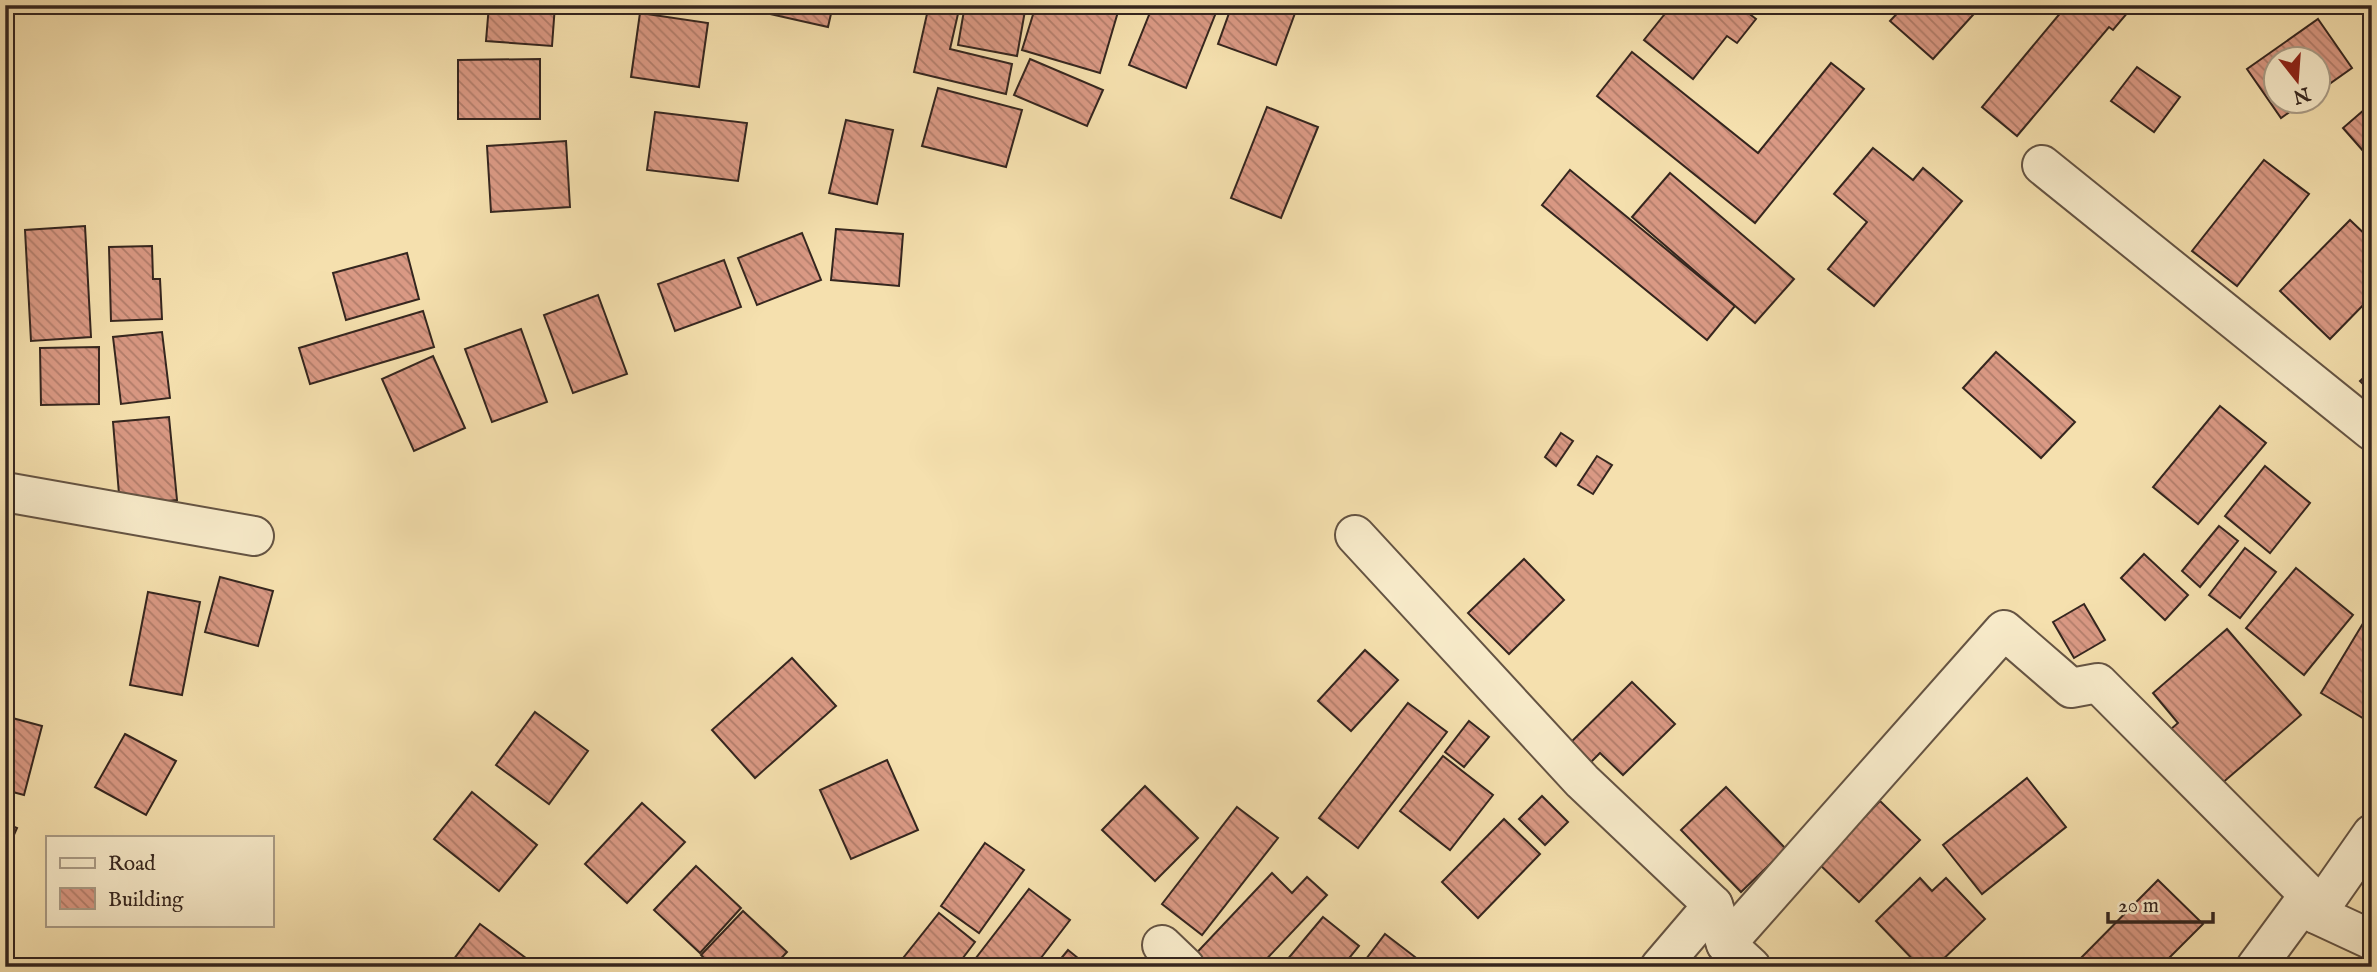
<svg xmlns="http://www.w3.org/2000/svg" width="2377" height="972" font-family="'IM FELL English',serif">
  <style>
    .building { fill: url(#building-back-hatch); stroke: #35261f; stroke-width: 2 }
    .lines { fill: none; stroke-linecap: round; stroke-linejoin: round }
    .minor-casing { stroke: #655443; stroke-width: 42 }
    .minor { stroke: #f8ebca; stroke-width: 38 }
  </style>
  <defs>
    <pattern id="building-back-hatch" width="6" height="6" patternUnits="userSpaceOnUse" patternTransform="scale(1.75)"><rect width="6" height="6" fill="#da9984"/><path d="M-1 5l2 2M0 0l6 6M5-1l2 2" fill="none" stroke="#b27d6b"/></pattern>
  </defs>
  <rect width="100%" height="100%" fill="#f5e0ae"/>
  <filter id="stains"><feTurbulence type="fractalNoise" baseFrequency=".00286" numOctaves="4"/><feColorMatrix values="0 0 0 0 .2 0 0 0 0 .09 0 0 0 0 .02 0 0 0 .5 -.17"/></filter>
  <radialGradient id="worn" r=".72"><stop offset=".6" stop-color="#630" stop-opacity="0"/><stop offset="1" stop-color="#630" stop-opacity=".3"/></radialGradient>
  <!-- building -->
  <g class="building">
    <path d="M489,5H555L552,46L486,41Z"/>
    <path d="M772,5H833L828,27L770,14Z"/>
    <path d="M929,5H960L950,49L1012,64L1006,94L914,72Z"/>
    <path d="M965,5H1026L1017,56L958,45Z"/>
    <path d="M1036,5H1120L1100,73L1022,50Z"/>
    <path d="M1153,5H1219L1186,88L1129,65Z"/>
    <path d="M1232,5H1298L1276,65L1218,44Z"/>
    <path d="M1672,5H1752L1747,12L1756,19L1737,43L1727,36L1693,79L1644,40Z"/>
    <path d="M1905,5H1982L1933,59L1890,21Z"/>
    <path d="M2067,5H2134L2113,30L2109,27L2017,136L1982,107Z"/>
    <path d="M640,13L708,23L699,87L631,77Z"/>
    <path d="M2318,19L2352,68L2318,92V60H2276V102H2304L2281,118L2247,69Z"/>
    <path d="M1632,52L1758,153L1831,63L1864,89L1755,223L1597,96Z"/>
    <path d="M540,59V119H458V60Z"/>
    <path d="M1030,59L1103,90L1087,126L1014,95Z"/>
    <path d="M2137,67L2180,97L2154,132L2111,101Z"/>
    <path d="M938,88L1022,110L1006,167L922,146Z"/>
    <path d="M2372,103V161L2343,128Z"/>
    <path d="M1267,107L1318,127L1281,218L1231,198Z"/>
    <path d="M655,112L747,123L738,181L647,170Z"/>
    <path d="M846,120L893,130L877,204L829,193Z"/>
    <path d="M566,141L570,207L491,212L487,146Z"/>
    <path d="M1873,148L1913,180L1923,168L1962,201L1874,306L1828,269L1867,222L1834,194Z"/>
    <path d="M2264,160L2309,194L2237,286L2192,251Z"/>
    <path d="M1570,170L1735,306L1707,340L1542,205Z"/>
    <path d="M1670,173L1794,279L1755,323L1632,217Z"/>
    <path d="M2350,220L2372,241V296L2330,339L2280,291Z"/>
    <path d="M85,226L91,337L31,341L25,230Z"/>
    <path d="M5,227H9L5,295Z"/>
    <path d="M836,229L903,234L899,286L831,280Z"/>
    <path d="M802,233L821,280L757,305L738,258Z"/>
    <path d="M152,246L153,279H160L162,319L111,321L109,247Z"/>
    <path d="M407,253L419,299L346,320L333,273Z"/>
    <path d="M724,260L741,307L675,331L658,284Z"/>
    <path d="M598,295L627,374L573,393L544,315Z"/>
    <path d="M423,311L434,347L310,384L299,348Z"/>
    <path d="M521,329L547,402L492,422L465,349Z"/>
    <path d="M162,332L170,398L121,404L113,337Z"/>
    <path d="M99,347V404L41,405L40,348Z"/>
    <path d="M1996,352L2075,422L2041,458L1963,388Z"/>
    <path d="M433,356L465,428L414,451L382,379Z"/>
    <path d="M2372,370V393L2360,381Z"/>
    <path d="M2220,406L2266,443L2198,524L2153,487Z"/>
    <path d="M169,417L177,500L120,506L113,422Z"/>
    <path d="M1561,433L1573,441L1556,466L1545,457Z"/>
    <path d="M1597,456L1612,465L1593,494L1578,485Z"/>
    <path d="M2265,466L2310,503L2270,553L2225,516Z"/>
    <path d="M2219,526L2238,541L2200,587L2182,571Z"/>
    <path d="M2245,548L2276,572L2240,618L2209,595Z"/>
    <path d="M2144,554L2188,595L2165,620L2121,578Z"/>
    <path d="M1524,559L1564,600L1509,654L1468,613Z"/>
    <path d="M2296,568L2353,615L2304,675L2246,628Z"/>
    <path d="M220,577L273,591L258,646L205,632Z"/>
    <path d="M148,592L200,602L182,695L130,685Z"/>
    <path d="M2084,604L2105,640L2074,658L2053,622Z"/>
    <path d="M2365,620L2372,624L2371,723L2321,693Z"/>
    <path d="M2227,629L2301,715L2220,785L2163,736L2178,723L2153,693Z"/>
    <path d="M1365,650L1398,680L1351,731L1318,701Z"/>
    <path d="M792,658L836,706L755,778L712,730Z"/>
    <path d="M1632,682L1675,724L1623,775L1600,753L1582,771L1562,751Z"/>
    <path d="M1408,703L1447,732L1358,848L1319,818Z"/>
    <path d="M535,712L588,751L549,804L496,765Z"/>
    <path d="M5,716L42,726L24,795L5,790Z"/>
    <path d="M1469,721L1489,737L1464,767L1445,752Z"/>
    <path d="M125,734L176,761L146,815L95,787Z"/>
    <path d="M1443,756L1493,795L1450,850L1400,811Z"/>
    <path d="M887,760L918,830L851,859L820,790Z"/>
    <path d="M2027,778L2066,827L1982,894L1943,845Z"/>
    <path d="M1145,786L1198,838L1155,881L1102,830Z"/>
    <path d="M1726,787L1786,849L1741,892L1681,830Z"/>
    <path d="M472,792L537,845L499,891L434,839Z"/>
    <path d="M1542,796L1568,822L1545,845L1519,819Z"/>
    <path d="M1880,801L1920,840L1859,902L1819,864Z"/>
    <path d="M642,803L685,842L627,903L585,864Z"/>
    <path d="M1237,807L1278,838L1202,935L1162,904Z"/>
    <path d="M1504,819L1540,854L1478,918L1442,882Z"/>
    <path d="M5,823L17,828L5,855Z"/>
    <path d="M985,843L1024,870L979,933L941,906Z"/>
    <path d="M696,866L741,908L700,953L654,910Z"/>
    <path d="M2372,869V888L2363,882Z"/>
    <path d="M1272,873L1292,893L1307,877L1327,895L1259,967H1191L1187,963Z"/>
    <path d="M1920,878L1932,891L1946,878L1985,919L1935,967H1920L1876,921Z"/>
    <path d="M2158,880L2203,924L2160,967H2072Z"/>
    <path d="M1029,889L1070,920L1034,967H969Z"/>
    <path d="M743,911L787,952L773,967H713L701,955Z"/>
    <path d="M939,913L975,942L956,967H896Z"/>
    <path d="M1323,917L1359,946L1342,967H1281Z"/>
    <path d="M480,924L538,967H455L451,963Z"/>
    <path d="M1385,934L1428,967H1360Z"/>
    <path d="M1068,950L1089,967H1054Z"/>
  </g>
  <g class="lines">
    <defs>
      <g id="minor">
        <path d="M2042,165L2372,431"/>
        <path d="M5,492L254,536"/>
        <path d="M1355,535L1582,781L1713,905L1726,944L1751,967"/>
        <path d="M2316,914L2372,940"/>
        <path d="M1726,944L2004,630L2071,688L2098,683L2309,895"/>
        <path d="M1162,945L1185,967"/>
        <path d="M1660,967L1713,905"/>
        <path d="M2256,967L2309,895L2316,914L2372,834"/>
      </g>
    </defs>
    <!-- minor casing -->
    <use href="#minor" class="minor-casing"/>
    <!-- minor -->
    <use href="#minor" class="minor"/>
  </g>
  <!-- margin -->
  <rect width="2377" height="972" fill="none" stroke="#f5e0ae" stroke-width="28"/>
  <rect x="7" y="7" width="2363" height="958" fill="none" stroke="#35261f" stroke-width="3.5"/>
  <rect x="14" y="14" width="2349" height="944" fill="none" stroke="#35261f" stroke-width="2"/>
  <!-- legend -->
  <rect x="46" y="836" width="228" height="91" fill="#f8ebca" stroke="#aa9c86" stroke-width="2"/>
  <rect x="60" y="858" width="35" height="10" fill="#f8ebca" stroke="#aa9c86" stroke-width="2"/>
  <text x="108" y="870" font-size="21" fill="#35261f">Road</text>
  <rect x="60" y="888" width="35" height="21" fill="url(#building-back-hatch)" stroke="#aa9c86" stroke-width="2"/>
  <text x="108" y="906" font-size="21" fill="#35261f">Building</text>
  <!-- north arrow -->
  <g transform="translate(2297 80) rotate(163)"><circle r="33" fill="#f8ebca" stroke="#aa9c86" stroke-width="2"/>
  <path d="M0-5L12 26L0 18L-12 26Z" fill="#8f2418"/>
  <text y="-10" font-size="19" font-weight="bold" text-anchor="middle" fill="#35261f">N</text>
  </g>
  <!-- scale -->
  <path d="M2108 912v10h105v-10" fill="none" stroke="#35261f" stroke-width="3.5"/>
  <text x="2118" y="912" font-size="21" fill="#35261f" stroke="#f8ebca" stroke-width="5" paint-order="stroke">20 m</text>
  <rect width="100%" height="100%" filter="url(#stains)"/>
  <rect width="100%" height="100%" fill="url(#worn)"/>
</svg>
